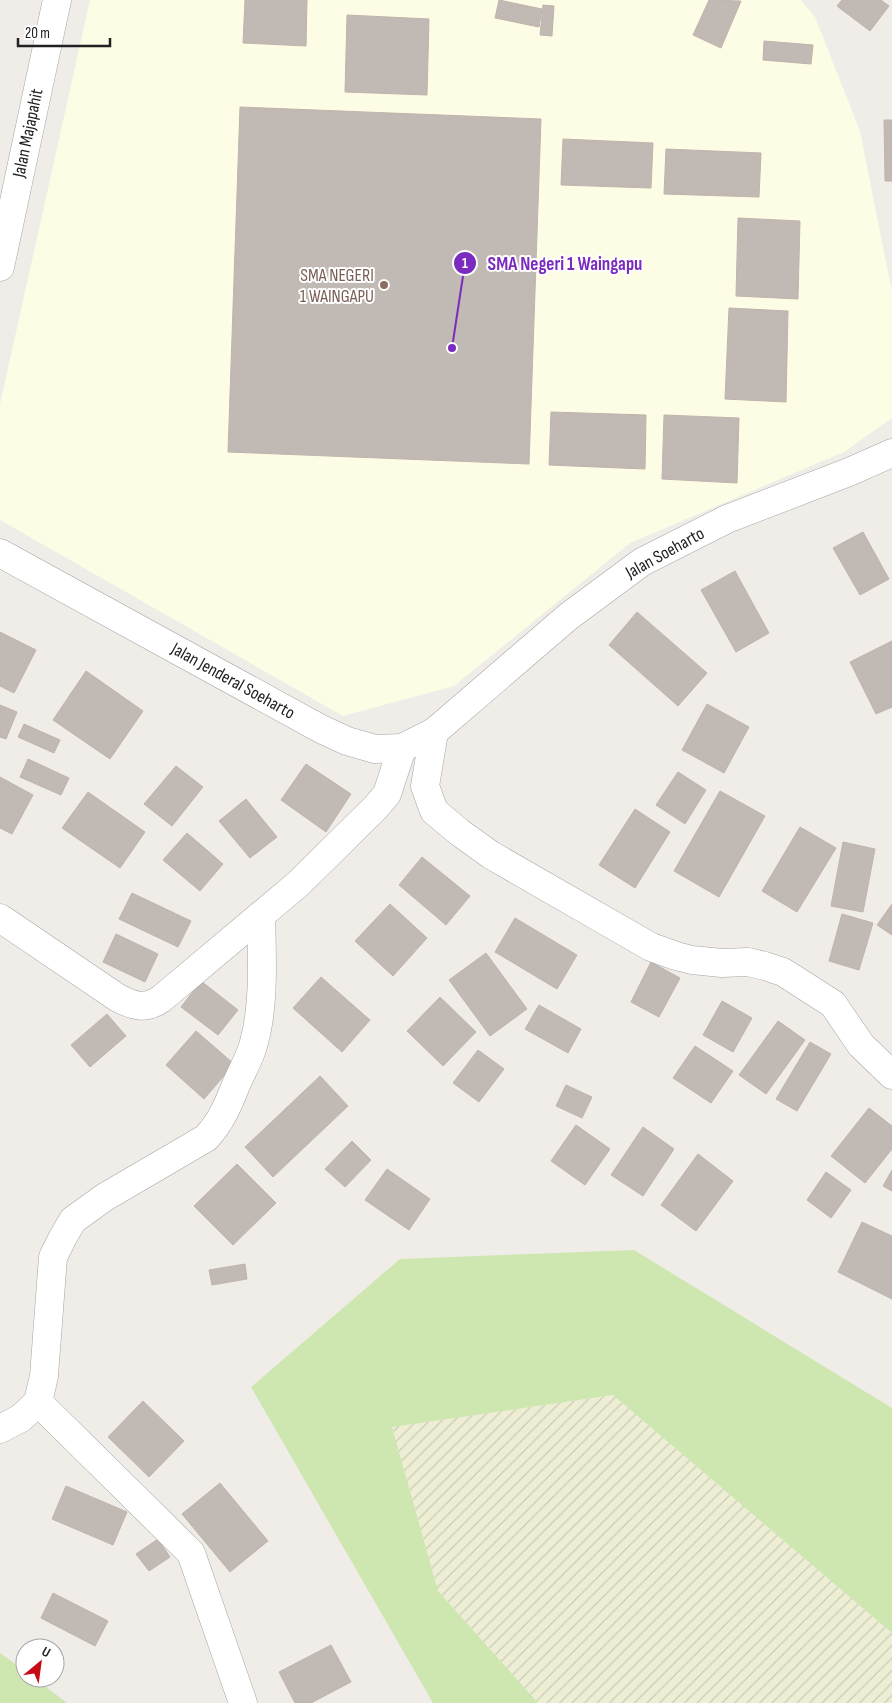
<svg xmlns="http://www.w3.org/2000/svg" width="892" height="1703" font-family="'Sofia Sans Condensed',sans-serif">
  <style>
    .education { fill: #fdfce4 }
    .farmland { fill: url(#farmland-furrows) }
    .grass { fill: #cee7b1 }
    .building { fill: #c1b9b4; stroke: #c1b3ab }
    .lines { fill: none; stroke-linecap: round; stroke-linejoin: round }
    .minor-casing { stroke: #a5a5a5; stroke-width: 29 }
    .minor { stroke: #fff; stroke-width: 28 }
    .education-dot { fill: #8d6e63; stroke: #fff; stroke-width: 2 }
    .labels { text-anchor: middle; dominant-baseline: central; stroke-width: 4; stroke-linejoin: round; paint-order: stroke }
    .street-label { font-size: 18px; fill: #212121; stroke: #fff }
    .education-label { font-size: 18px; fill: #785e54; stroke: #fff; text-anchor: end }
    .leader { fill: none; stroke: #7b2cbf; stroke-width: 2 }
    .callout-dot { fill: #7b2cbf; stroke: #fff; stroke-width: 2 }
    .mark-label { font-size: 15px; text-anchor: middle; font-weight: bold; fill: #fff }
    .callout-label { font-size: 19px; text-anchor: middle; font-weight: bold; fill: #7b2cbf; stroke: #fff; stroke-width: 4; stroke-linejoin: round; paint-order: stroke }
  </style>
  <defs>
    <pattern id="farmland-furrows" width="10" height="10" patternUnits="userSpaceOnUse" patternTransform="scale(1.25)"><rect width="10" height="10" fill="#edeed4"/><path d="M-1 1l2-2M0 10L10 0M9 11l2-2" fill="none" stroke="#cbccb6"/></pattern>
  </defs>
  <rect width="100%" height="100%" fill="#f0ede8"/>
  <!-- education -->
  <path class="education" d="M90,0H801L815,17L860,131L892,292V418L844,452L630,543L454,686L343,716L0,520V404Z"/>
  <!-- farmland -->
  <path class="farmland" d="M613,1395L892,1633V1703H538L438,1591L392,1427Z"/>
  <!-- grass -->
  <g class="grass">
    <path d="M634,1250L892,1408V1633L613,1395L392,1427L438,1591L538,1703H433L251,1387L400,1259Z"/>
    <path d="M0,1653L25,1671V1678H34L67,1703H0Z"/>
  </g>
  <!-- building -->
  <g class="building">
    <path d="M245,0H307L306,46L243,43Z"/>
    <path d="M499,0L542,9L539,27L495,18Z"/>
    <path d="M709,0L741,1L721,48L693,35Z"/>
    <path d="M842,0H881L889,6L870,31L837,6Z"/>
    <path d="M543,5L554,6L552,36L540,35Z"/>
    <path d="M347,15L429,19L427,95L345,92Z"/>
    <path d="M764,41L813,45L811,64L763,60Z"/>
    <path d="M240,107L541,119L529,464L228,452Z"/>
    <path d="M884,120H892V181H885Z"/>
    <path d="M563,139L653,143L651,188L561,185Z"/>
    <path d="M666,149L761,153L759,197L664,194Z"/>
    <path d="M738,218L800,221L798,299L736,296Z"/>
    <path d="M729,308L788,311L786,402L725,399Z"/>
    <path d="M551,412L646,415L645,469L549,465Z"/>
    <path d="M664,415L739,418L737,483L662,479Z"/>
    <path d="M863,532L889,579L860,595L833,548Z"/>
    <path d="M735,571L769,633L736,652L701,590Z"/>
    <path d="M637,612L707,673L678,706L609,645Z"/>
    <path d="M0,632L36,650L14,693L0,686Z"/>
    <path d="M892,641V707L876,714L850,662Z"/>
    <path d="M86,671L143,711L110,759L53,720Z"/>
    <path d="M707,704L749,727L724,773L682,750Z"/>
    <path d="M0,705L17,712L6,739L0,737Z"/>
    <path d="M24,724L60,740L54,753L18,737Z"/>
    <path d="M28,759L69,778L61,795L20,777Z"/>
    <path d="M306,764L351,794L326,832L281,800Z"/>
    <path d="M176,766L203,787L172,826L144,804Z"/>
    <path d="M678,772L706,790L685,824L656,805Z"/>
    <path d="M0,777L33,795L12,834L0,828Z"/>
    <path d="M720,791L765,816L719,897L674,871Z"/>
    <path d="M88,792L145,832L120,868L62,828Z"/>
    <path d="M246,799L277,837L250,858L219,821Z"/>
    <path d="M635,809L670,832L635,888L599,865Z"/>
    <path d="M800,827L836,848L797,912L762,891Z"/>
    <path d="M187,833L223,864L200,891L163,860Z"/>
    <path d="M843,842L875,849L863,912L831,906Z"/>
    <path d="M422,857L470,896L446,925L399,885Z"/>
    <path d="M132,893L191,921L178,947L119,919Z"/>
    <path d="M390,904L427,938L393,976L355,941Z"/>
    <path d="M892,904V935L877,925Z"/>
    <path d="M842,914L873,923L859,970L829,961Z"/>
    <path d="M515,918L577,955L557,989L495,952Z"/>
    <path d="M116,934L158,954L145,982L103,962Z"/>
    <path d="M486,953L527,1009L490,1036L449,980Z"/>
    <path d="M651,962L680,978L659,1017L631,1002Z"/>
    <path d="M321,977L370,1020L342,1052L293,1008Z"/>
    <path d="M201,981L238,1010L218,1035L181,1007Z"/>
    <path d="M440,997L476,1032L443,1066L407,1031Z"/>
    <path d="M722,1001L752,1018L733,1052L703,1035Z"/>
    <path d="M539,1005L581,1029L568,1053L525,1029Z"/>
    <path d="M107,1014L126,1036L90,1067L71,1045Z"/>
    <path d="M778,1021L805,1040L766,1094L739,1075Z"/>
    <path d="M196,1031L234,1064L204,1099L166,1065Z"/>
    <path d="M810,1042L831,1054L797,1111L776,1099Z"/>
    <path d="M695,1046L733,1071L711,1103L673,1078Z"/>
    <path d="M478,1050L504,1069L479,1102L453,1083Z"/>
    <path d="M320,1076L348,1106L273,1177L245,1147Z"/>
    <path d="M566,1085L592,1097L582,1118L556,1106Z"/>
    <path d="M869,1108L892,1126V1149L865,1183L831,1156Z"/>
    <path d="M576,1125L610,1149L585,1185L551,1161Z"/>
    <path d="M643,1127L674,1149L643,1196L611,1175Z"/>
    <path d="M352,1141L371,1160L345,1187L325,1169Z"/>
    <path d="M698,1154L733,1181L696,1231L661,1205Z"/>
    <path d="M237,1164L276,1203L233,1245L194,1206Z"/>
    <path d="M387,1169L430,1199L409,1230L365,1200Z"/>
    <path d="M892,1170V1191L883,1186Z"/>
    <path d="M826,1172L851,1190L831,1218L807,1200Z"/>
    <path d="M862,1222L892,1236V1299L838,1272Z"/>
    <path d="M245,1264L247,1279L212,1285L209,1270Z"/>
    <path d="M143,1401L184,1441L149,1477L108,1437Z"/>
    <path d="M220,1483L268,1541L230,1572L182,1514Z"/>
    <path d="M66,1486L127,1512L113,1545L52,1519Z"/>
    <path d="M158,1539L170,1557L149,1571L136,1554Z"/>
    <path d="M53,1593L108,1621L95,1646L41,1618Z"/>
    <path d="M331,1645L351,1682L311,1703H295L279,1672Z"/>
  </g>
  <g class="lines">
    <defs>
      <g id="minor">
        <path d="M0,267L57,0"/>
        <path d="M0,553L321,729L347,741L375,749L402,748L434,732L569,616L642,562L727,519L849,472L892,453"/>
        <path d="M434,732L425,786L434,811L459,832L491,855L651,947L676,956L692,960L722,963L748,962L765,966L783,972L833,1004L861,1045L892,1075"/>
        <path d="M0,918L118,998C134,1006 145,1010 161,999L298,884L376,807L387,794L402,748"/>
        <path d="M38,1402L191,1553L243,1703"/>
        <path d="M0,1429L21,1418L38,1402L44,1376L53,1257L63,1237L73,1220L105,1197L206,1138C221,1122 228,1105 236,1085C241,1073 248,1061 252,1049C265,1010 262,956 261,915"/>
      </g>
    </defs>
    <!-- minor casing -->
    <use href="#minor" class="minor-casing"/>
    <!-- minor -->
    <use href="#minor" class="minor"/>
  </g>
  <!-- markers -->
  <circle class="education-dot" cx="384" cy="285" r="5"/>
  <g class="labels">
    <!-- street labels -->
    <g class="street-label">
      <text transform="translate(28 133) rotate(-78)">Jalan Majapahit</text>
      <text transform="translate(665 553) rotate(-29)">Jalan Soeharto</text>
      <text transform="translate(233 681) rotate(29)">Jalan Jenderal Soeharto</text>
    </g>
    <!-- education labels -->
    <g class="education-label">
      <text x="374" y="275">SMA NEGERI<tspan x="374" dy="21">1 WAINGAPU</tspan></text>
    </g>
  </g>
  <!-- callouts -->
  <path class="leader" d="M452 348L465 263"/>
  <g class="callout-dot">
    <circle cx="452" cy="348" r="5"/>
    <circle cx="465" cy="263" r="12"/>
  </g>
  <g class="mark-label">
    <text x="465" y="268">1</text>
  </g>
  <g class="callout-label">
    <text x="565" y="270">SMA Negeri 1 Waingapu</text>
  </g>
  <!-- north arrow -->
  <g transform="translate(40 1663) rotate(29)"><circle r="24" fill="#ffffff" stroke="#a6a6a6"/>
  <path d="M0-4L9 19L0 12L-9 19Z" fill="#c60b15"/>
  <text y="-8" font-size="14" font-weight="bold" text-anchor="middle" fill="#212121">U</text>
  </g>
  <!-- scale -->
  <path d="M18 38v8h92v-8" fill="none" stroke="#212121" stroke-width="2.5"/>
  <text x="25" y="38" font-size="15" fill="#212121" stroke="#ffffff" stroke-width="4" paint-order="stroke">20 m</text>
</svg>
